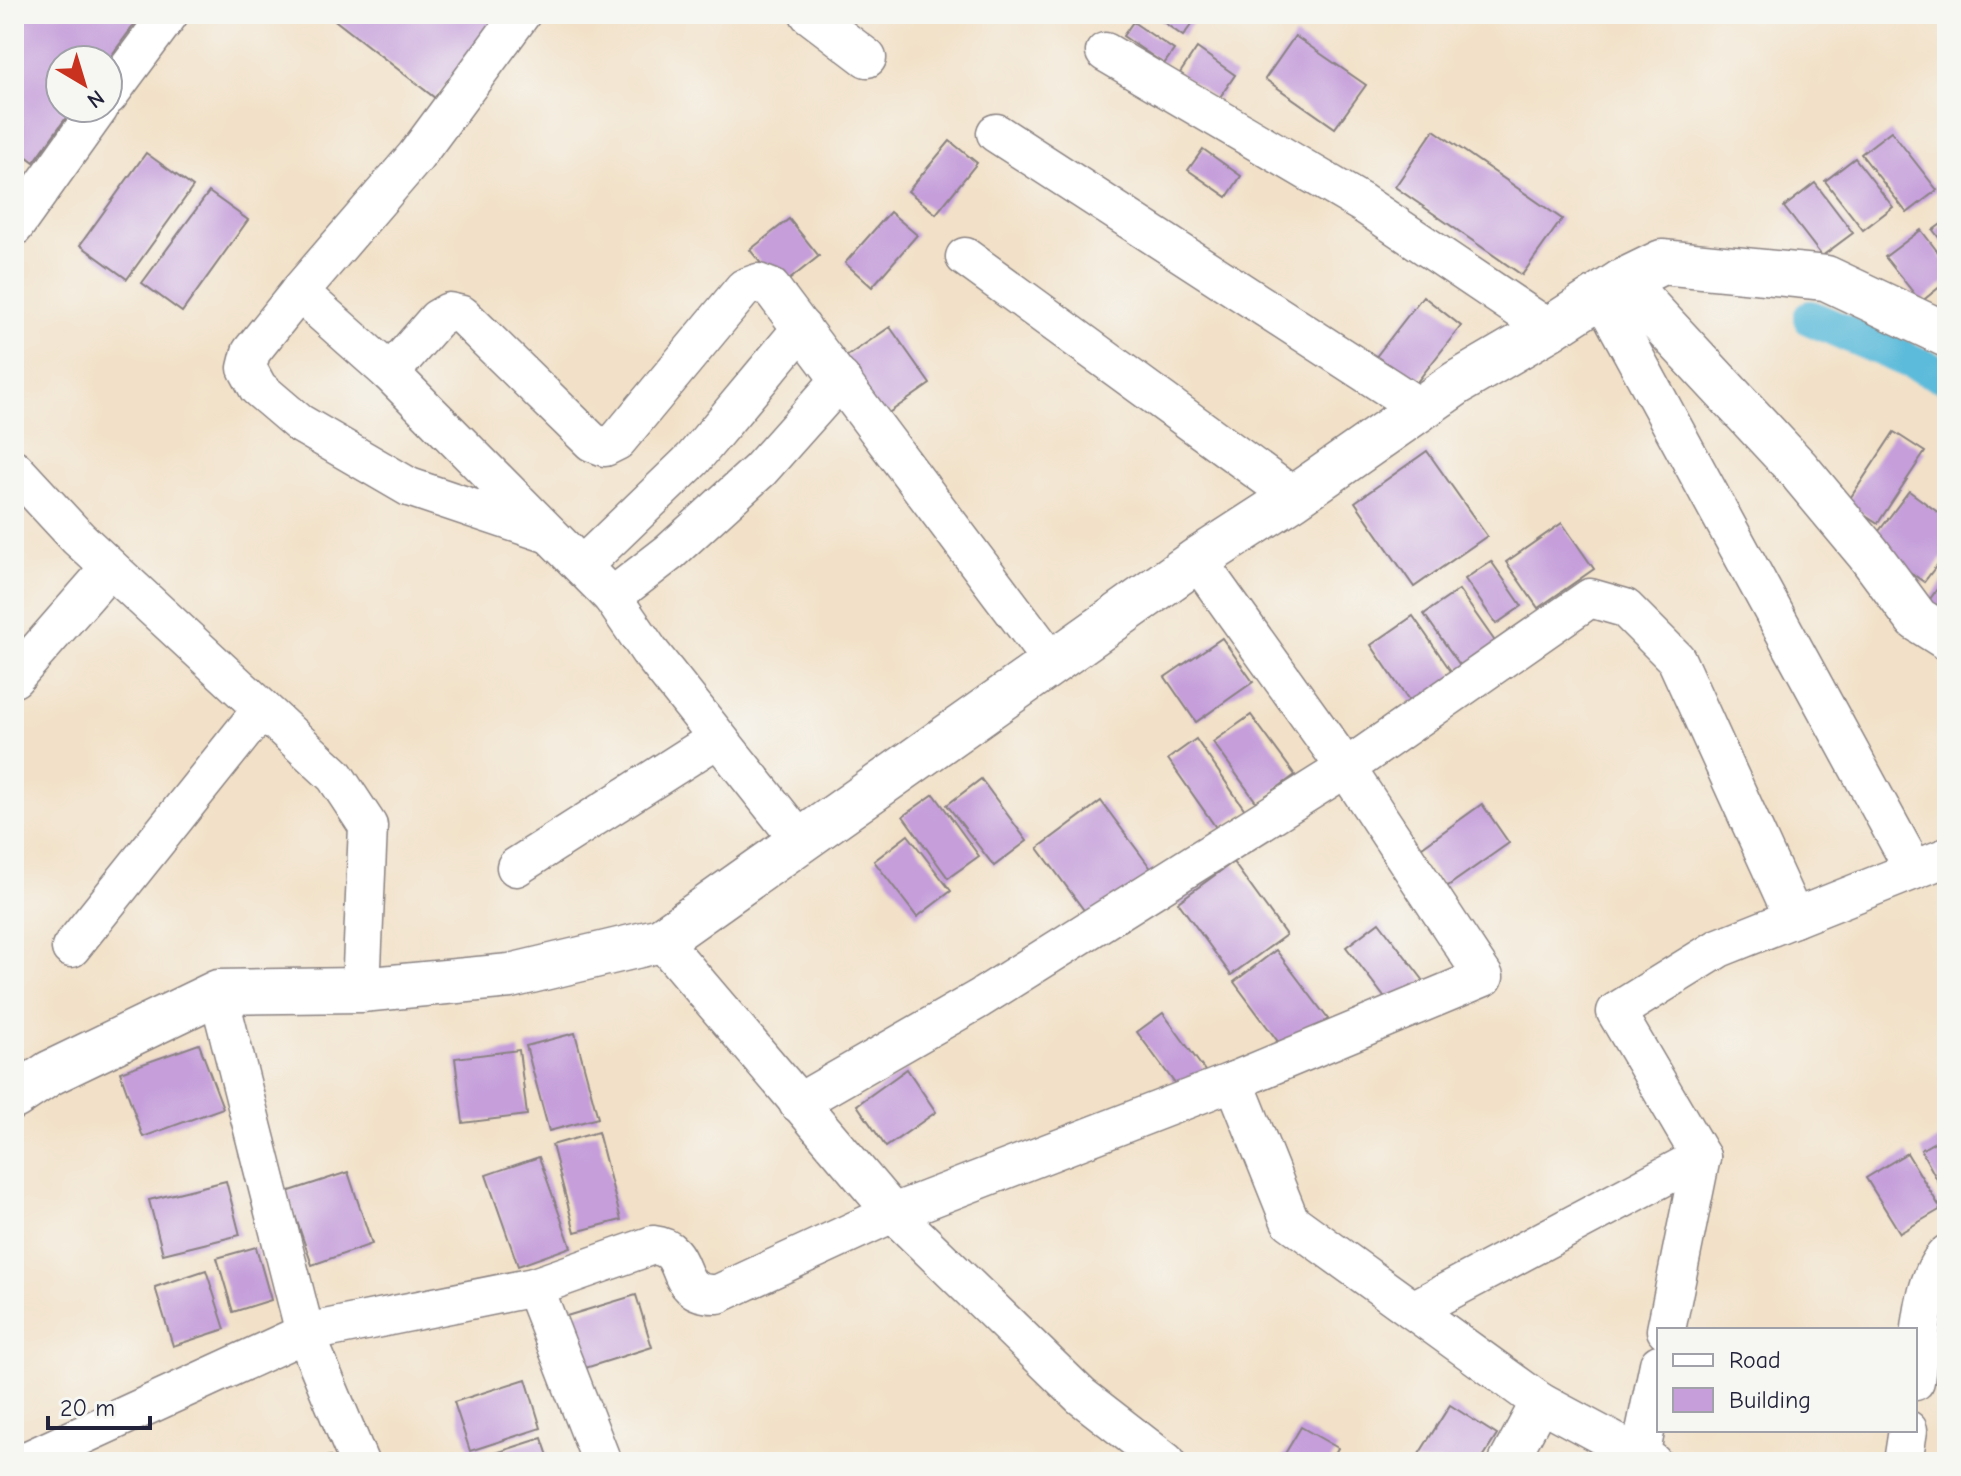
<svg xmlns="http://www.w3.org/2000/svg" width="1961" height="1476" font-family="'Comic Neue',sans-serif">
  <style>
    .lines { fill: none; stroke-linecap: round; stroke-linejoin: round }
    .canal { stroke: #5cbbda; stroke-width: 36 }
    .building { fill: #c59eda }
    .minor-casing { stroke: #8a8282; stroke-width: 41 }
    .tertiary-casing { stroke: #8a8282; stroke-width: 47 }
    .minor { stroke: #fff; stroke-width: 38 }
    .tertiary { stroke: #fff; stroke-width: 44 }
  </style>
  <rect width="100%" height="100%" fill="#f6f6f2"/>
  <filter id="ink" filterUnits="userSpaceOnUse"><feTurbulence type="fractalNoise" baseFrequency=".0125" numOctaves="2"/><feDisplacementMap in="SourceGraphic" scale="16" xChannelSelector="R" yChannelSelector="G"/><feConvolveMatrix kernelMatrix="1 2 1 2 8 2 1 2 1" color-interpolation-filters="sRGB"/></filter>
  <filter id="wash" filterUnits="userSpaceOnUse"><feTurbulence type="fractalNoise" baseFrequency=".006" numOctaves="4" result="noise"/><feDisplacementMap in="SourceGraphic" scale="32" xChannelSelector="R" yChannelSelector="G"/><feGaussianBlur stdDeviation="1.8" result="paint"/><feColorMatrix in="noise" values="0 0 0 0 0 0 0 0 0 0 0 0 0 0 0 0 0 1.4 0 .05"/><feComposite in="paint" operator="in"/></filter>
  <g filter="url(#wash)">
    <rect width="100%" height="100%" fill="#f2e1c8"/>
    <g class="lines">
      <!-- canal -->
      <path class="canal" d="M1811,318L1947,377"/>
    </g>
    <g id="blocks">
      <!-- building -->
      <g class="building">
        <path d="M18,14H142L108,60H60V108H73L34,162L14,147V20Z"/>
        <path d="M327,14H500L435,98Z"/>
        <path d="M1152,14H1199L1183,36Z"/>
        <path d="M1133,22L1174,50L1164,64L1123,36Z"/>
        <path d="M1295,36L1366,85L1335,128L1265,79Z"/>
        <path d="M1197,48L1235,75L1218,100L1180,73Z"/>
        <path d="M1434,130L1562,219L1522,275L1395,187Z"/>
        <path d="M1891,131L1937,190L1907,213L1861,154Z"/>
        <path d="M950,141L977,163L936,214L908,191Z"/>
        <path d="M1203,149L1241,176L1227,197L1188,170Z"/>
        <path d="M146,153L193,187L127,279L80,245Z"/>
        <path d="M1855,158L1893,207L1863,230L1825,181Z"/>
        <path d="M1815,183L1853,233L1822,256L1784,207Z"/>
        <path d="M209,192L248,220L182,312L142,283Z"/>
        <path d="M890,212L917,235L872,287L845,263Z"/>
        <path d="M789,219L819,256L780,287L750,250Z"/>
        <path d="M1947,220V248L1933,230Z"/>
        <path d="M1921,230L1947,264V281L1921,302L1885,257Z"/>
        <path d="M1423,296L1461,326L1413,387L1375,358Z"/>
        <path d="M890,327L930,384L877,421L837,363Z"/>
        <path d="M1894,432L1925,452L1878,523L1847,503Z"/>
        <path d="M1427,451L1487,536L1414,587L1355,502Z"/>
        <path d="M1909,491L1947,519V552L1924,582L1870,543Z"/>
        <path d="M1562,523L1594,569L1538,608L1506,562Z"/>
        <path d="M1491,561L1522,606L1496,624L1465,579Z"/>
        <path d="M1947,575V615L1928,602Z"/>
        <path d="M1459,590L1501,650L1467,675L1424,614Z"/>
        <path d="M1413,616L1455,677L1413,707L1371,645Z"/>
        <path d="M1222,638L1253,682L1196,722L1165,677Z"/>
        <path d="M1251,715L1295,775L1257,803L1213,742Z"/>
        <path d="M1196,739L1245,810L1217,829L1168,759Z"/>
        <path d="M981,779L1027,841L994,866L947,805Z"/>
        <path d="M934,794L979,856L948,878L903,816Z"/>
        <path d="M1101,801L1155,874L1092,921L1038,848Z"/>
        <path d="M1482,804L1509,843L1445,888L1418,850Z"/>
        <path d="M908,835L951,891L917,917L874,861Z"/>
        <path d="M1233,862L1286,935L1231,975L1178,902Z"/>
        <path d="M1379,922L1424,981L1391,1006L1346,947Z"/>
        <path d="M1276,950L1328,1019L1285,1051L1234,982Z"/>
        <path d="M1163,1013L1205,1071L1179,1089L1137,1032Z"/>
        <path d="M575,1033L598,1118L549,1131L526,1046Z"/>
        <path d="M199,1044L223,1108L143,1137L120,1072Z"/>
        <path d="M519,1050L527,1115L463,1123L455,1058Z"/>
        <path d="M907,1069L936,1112L886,1147L857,1105Z"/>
        <path d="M598,1132L621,1220L575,1232L552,1145Z"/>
        <path d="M1947,1135V1198L1921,1150Z"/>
        <path d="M1907,1153L1941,1209L1900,1233L1866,1178Z"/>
        <path d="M539,1157L571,1247L518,1266L486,1175Z"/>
        <path d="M348,1172L372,1244L312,1265L287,1192Z"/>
        <path d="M226,1181L240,1235L163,1254L149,1200Z"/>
        <path d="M256,1247L271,1300L233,1312L217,1258Z"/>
        <path d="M206,1270L225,1329L173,1346L155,1287Z"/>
        <path d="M636,1295L652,1347L576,1371L560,1318Z"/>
        <path d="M526,1379L541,1428L470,1451L454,1402Z"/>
        <path d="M1450,1405L1497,1435L1480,1462H1414Z"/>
        <path d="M1301,1427L1338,1448L1330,1462H1280Z"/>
        <path d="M542,1438L550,1462H478L477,1459Z"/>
        <path d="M330,1456L332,1462H311V1461Z"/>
      </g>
    </g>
  </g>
  <g filter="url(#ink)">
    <use href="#blocks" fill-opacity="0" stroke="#8a8282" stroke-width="2"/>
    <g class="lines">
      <defs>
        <g id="minor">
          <path d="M521,14L416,156L299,292L390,373L612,597L649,651L801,842"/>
          <path d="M809,14L867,58"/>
          <path d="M1105,52L1362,203L1549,329"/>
          <path d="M108,96L169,14"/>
          <path d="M996,133L1420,408"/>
          <path d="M14,227L99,108"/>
          <path d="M965,257L1294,497"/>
          <path d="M299,292L251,352L247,368L258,388L299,423L409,487L546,533"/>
          <path d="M1601,295L1914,870"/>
          <path d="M390,373L437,319L449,312L462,315L592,442L605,447L617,441L744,288L758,283L771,288L1053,663"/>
          <path d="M14,469L78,538L335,776L368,826L361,990"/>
          <path d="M1197,560L1346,768L1484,977L1234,1081"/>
          <path d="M582,566L693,459L802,328"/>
          <path d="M612,597L670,552L760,470L841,379"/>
          <path d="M14,678L110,568"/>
          <path d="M516,867L718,738"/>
          <path d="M71,948L262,709"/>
          <path d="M218,992L305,1333L359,1462"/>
          <path d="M798,1103L979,999L1346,768L1590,598L1625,608L1676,659L1794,918"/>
          <path d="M534,1287L602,1462"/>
          <path d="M1413,1310L1701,1157"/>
          <path d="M1666,1330L1701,1157L1616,1012L1719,948L1947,857"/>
          <path d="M1915,1381C1920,1345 1921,1279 1947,1254"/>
          <path d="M1540,1402L1652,1462"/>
          <path d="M1640,1456L1659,1364"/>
          <path d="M24,1462L305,1333L534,1287L653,1245C694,1249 668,1296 718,1294L893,1213L661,940"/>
          <path d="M1166,1462L1081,1396L893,1213L1234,1081L1290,1221L1540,1402L1508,1462"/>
          <path d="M1903,1462L1908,1430"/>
        </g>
        <g id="tertiary">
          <path d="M1623,281L1798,469L1868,553L1917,619L1947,638"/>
          <path d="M14,1097L50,1073L218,992L361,990L510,976L661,940L1197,560L1294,497L1457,383L1549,329L1623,281L1662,262L1826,278L1947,335"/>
        </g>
      </defs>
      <!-- minor casing -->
      <use href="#minor" class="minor-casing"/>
      <!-- tertiary casing -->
      <use href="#tertiary" class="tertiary-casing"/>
      <!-- minor -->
      <use href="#minor" class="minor"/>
      <!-- tertiary -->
      <use href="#tertiary" class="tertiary"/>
    </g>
  </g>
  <!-- margin -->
  <rect width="1961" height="1476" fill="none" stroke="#f6f6f2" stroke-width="48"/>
  <!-- legend -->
  <rect x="1657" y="1328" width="260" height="104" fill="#f6f6f2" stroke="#a1a1a9" stroke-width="2"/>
  <rect x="1673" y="1354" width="40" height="12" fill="#ffffff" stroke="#a1a1a9" stroke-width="2"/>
  <text x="1729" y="1368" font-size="24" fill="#22223b">Road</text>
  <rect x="1673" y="1388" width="40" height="24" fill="#c59eda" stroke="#a1a1a9" stroke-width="2"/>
  <text x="1729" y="1408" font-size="24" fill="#22223b">Building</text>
  <!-- north arrow -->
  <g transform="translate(84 84) rotate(142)"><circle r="38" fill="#f6f6f2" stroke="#a1a1a9" stroke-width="2"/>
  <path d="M0-6L14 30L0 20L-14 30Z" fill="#c8321e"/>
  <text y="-12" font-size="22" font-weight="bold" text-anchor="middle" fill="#22223b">N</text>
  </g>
  <!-- scale -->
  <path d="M48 1416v12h102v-12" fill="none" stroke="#22223b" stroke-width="4"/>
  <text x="60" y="1416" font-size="24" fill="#22223b" stroke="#f6f6f2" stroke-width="6" paint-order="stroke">20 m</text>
</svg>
